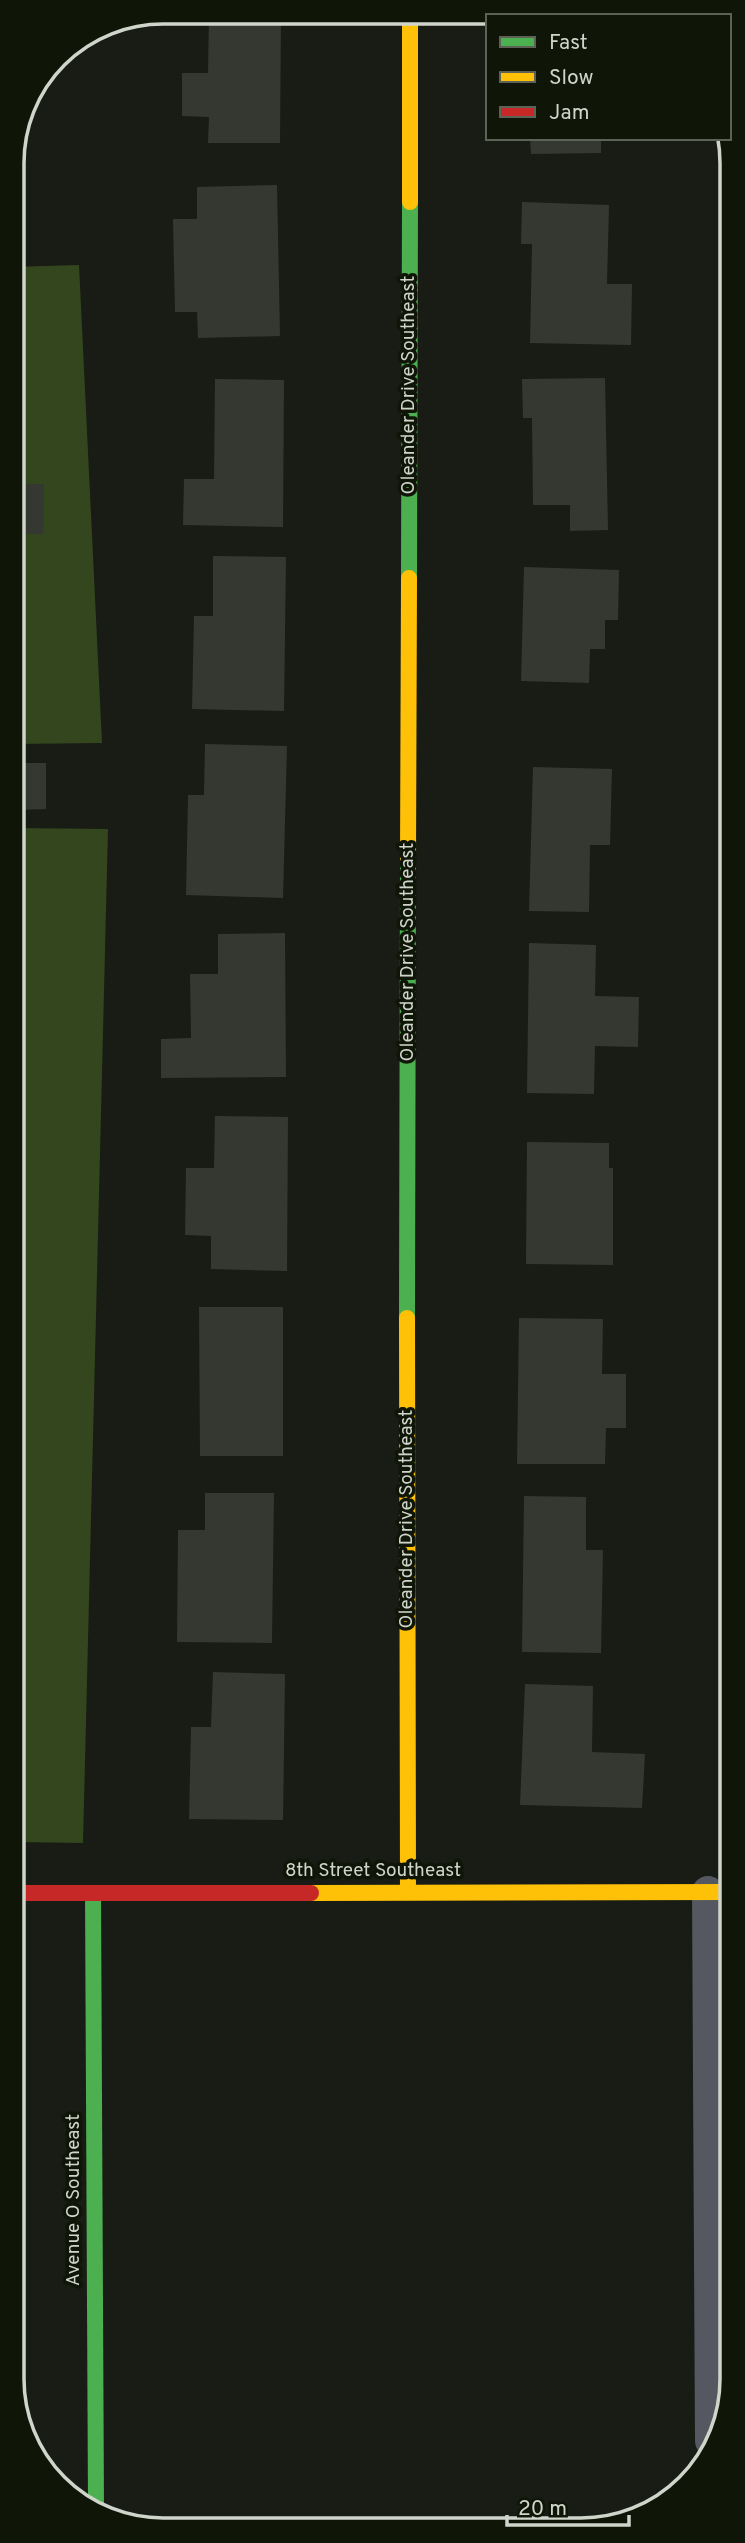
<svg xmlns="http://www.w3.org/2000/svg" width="745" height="2543" font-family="Overpass,sans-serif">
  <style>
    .green { fill: #34461e }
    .building { fill: #343831 }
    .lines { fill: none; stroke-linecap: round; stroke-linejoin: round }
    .street { stroke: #555860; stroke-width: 32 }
    .fast { stroke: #4caf50; stroke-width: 16 }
    .slow { stroke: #ffc107; stroke-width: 16 }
    .jam { stroke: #c62828; stroke-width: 16 }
    .labels { text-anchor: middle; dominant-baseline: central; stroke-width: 7; stroke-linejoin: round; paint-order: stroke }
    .street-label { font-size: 19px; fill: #d0d5cb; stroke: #0f1608 }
    .rim { fill: none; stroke: #d0d5cb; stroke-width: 3.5 }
  </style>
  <rect width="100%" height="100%" fill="#181c14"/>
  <!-- green -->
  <g class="green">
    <path d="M79,265L102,743L13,744V267Z"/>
    <path d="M13,828L108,829L83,1843L14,1842Z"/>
  </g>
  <!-- building -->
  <g class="building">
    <path d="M209,13H281L280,143H208L209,117L182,116V73H208Z"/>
    <path d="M530,138H601V153L531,154Z"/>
    <path d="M277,185L280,336L198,338L197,312H175L173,219H197V187Z"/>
    <path d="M522,202L609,205L607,284H632L631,345L530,343L532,244H521Z"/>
    <path d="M605,378L608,530L570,531V505H533L532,418H523L522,379Z"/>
    <path d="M215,379L284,380L283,527L183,525L184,479H214Z"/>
    <path d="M13,484H44L43,534H13Z"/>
    <path d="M213,556L286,557L284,711L192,709L194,616H213Z"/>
    <path d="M524,567L619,570L618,620H605V649H590L589,683L521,681Z"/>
    <path d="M205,744L287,746L283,898L186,895L188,795H204Z"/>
    <path d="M13,763H46V809L14,810Z"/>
    <path d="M533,767L612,769L610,845H590L589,912L529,911Z"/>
    <path d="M285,933L286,1077L161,1078V1039L191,1038L190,974H218V934Z"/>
    <path d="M529,943L596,945L595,996L639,997L638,1047L595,1046L594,1094L527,1093Z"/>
    <path d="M215,1116L288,1117L287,1271L211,1269V1236L185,1235L186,1168H214Z"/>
    <path d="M527,1142L609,1143V1168H613V1265L526,1264Z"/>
    <path d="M199,1307H283V1456H200Z"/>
    <path d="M519,1318L603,1319L602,1374H626V1428H606L605,1464H517Z"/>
    <path d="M205,1493H274L272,1643L177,1642L178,1530H205Z"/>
    <path d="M524,1496L586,1497V1550H603L601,1653L522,1652Z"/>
    <path d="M213,1672L285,1674L283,1820L189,1819L191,1727H211Z"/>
    <path d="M525,1684L593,1686L592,1752L645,1754L642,1808L520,1805Z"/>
  </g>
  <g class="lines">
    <!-- street -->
    <path class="street" d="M708,1892L711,2441"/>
    <!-- fast -->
    <g class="fast">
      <path d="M409,578L410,202"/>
      <path d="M407,1318L408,862"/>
      <path d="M93,1893L96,2507"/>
    </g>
    <!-- slow -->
    <g class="slow">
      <path d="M410,202V14"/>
      <path d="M408,862L409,578"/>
      <path d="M407,1318L408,1891"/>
      <path d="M311,1893L732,1892"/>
    </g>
    <!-- jam -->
    <path class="jam" d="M15,1893H311"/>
  </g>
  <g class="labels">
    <!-- street labels -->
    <g class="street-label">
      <text transform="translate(409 385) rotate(-90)">Oleander Drive Southeast</text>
      <text transform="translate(408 952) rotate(-90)">Oleander Drive Southeast</text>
      <text transform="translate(407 1519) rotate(-90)">Oleander Drive Southeast</text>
      <text x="373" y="1871">8th Street Southeast</text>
      <text transform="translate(74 2200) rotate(-90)">Avenue O Southeast</text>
    </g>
  </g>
  <!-- crop -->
  <path d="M0 0H745V2543H0ZM163 24H581A139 139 0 0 1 720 163V2379A139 139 0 0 1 581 2518H163A139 139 0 0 1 24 2379V163A139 139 0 0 1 163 24Z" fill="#0f1608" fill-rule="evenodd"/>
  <path class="rim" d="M163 24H581A139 139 0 0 1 720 163V2379A139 139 0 0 1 581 2518H163A139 139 0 0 1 24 2379V163A139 139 0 0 1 163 24Z"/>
  <!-- legend -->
  <rect x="486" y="14" width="245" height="126" fill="#0f1608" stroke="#5c6256" stroke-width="2"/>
  <rect x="500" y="37" width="35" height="10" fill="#4caf50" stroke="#5c6256" stroke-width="2"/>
  <text x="549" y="49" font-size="21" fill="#d0d5cb">Fast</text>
  <rect x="500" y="72" width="35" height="10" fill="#ffc107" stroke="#5c6256" stroke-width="2"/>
  <text x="549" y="84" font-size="21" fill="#d0d5cb">Slow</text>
  <rect x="500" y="107" width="35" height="10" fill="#c62828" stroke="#5c6256" stroke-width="2"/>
  <text x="549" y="119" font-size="21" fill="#d0d5cb">Jam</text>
  <!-- scale -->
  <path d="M507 2515v10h122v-10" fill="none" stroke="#d0d5cb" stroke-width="3.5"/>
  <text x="518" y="2515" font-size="21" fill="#d0d5cb" stroke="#0f1608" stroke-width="5" paint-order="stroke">20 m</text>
</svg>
